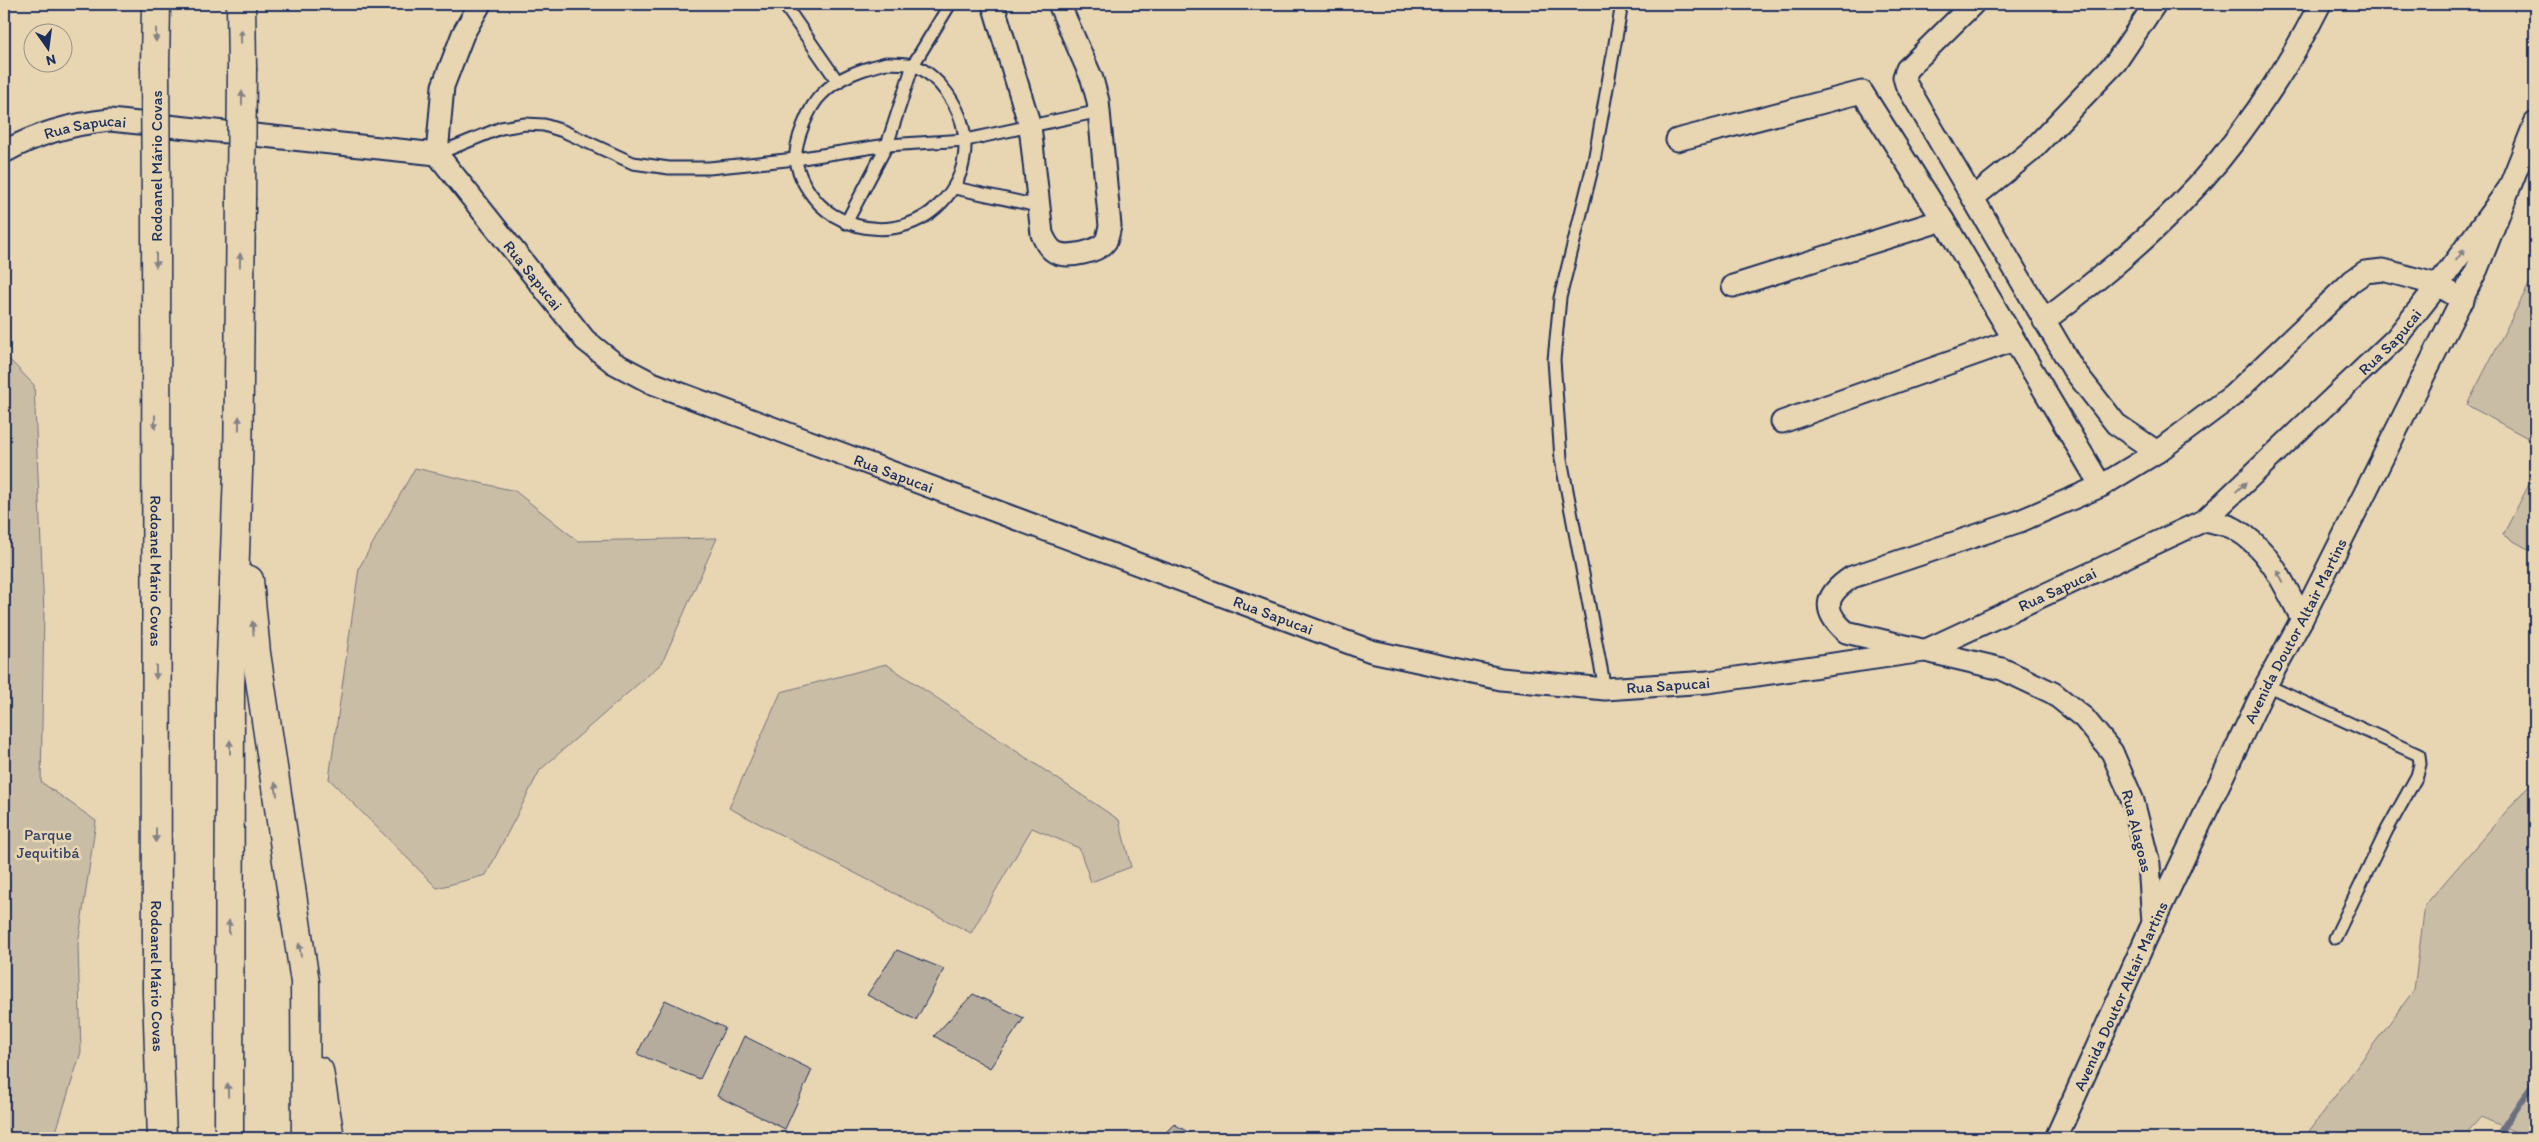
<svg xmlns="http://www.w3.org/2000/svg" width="2539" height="1142" font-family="Itim,sans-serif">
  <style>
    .green { fill: #cabda6; stroke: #727682 }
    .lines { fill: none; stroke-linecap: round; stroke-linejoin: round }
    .stream { stroke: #6b707f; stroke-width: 6 }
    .building { fill: #b5ac9d; stroke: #1b2f5e }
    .service-casing { stroke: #1b2f5e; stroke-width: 15 }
    .minor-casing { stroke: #1b2f5e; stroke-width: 25 }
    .motorway-casing { stroke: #1b2f5e; stroke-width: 31 }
    .service { stroke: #e8d5b2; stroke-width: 11 }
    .minor { stroke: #e8d5b2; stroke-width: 21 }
    .motorway { stroke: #e8d5b2; stroke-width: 28 }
    .motorway-bridge-casing { stroke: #1b2f5e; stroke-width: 31; stroke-linecap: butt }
    .motorway-bridge { stroke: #e8d5b2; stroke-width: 28 }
    .oneway { fill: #828288 }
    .labels { text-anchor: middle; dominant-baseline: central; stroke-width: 5; stroke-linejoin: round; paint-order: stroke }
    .street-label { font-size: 16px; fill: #1b2f5e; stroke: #e8d5b2 }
    .park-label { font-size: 16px; fill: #354469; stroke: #e8d5b2 }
  </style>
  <rect width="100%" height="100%" fill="#e8d5b2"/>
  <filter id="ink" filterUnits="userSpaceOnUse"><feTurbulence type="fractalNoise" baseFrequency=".02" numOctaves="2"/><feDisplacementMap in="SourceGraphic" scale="10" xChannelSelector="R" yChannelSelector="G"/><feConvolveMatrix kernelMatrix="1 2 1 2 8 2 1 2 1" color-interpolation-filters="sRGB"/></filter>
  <g filter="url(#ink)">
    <!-- green -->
    <g class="green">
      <path d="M2535,273V442L2467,405Z"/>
      <path d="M4,354L34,385L44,613L41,782L96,821L78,945L81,1052L54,1138H4Z"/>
      <path d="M415,468L515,491L578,541L717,538L662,663L540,770L486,875L437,888L329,779L359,568Z"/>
      <path d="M2535,473V553L2503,535Z"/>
      <path d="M886,664L1119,820L1131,867L1091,882L1079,848L1032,828L971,933L729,808L781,692Z"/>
      <path d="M2535,778V1138H2517L2518,1133L2481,1117L2462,1138H2304L2414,990L2425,905Z"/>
    </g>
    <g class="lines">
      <!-- stream -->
      <path class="stream" d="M2496,1138L2535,1080"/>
    </g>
    <!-- building -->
    <g class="building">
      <path d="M897,950L944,969L916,1020L867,995Z"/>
      <path d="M973,994L1024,1018L990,1068L934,1036Z"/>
      <path d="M665,1000L725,1028L700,1079L637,1054Z"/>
      <path d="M744,1036L812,1070L785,1129L717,1096Z"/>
      <path d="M1174,1124L1198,1138H1160Z"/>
    </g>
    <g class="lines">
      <defs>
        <g id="service">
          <path d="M784,4L838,82"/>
          <path d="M886,63C894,63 904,63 912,65C925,68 940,83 947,93C1004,172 915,264 833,215C815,204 799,181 796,160C794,142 809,106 822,94C839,76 863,69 886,63Z"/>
          <path d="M437,154L501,128L525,124L544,125L563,131L633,163L669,168H709L796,159L887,145L966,140L1100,111"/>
          <path d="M955,188L1038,206"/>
          <path d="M846,223L887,145L913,65L950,4"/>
          <path d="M2266,685L2419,755L2420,764L2417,776L2387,830L2335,938"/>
          <path d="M1605,689L1561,459L1554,360L1560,298L1594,161L1622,4"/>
        </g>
        <g id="minor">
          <path d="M993,4L1030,126L1042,234C1045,241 1049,250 1057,253C1068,258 1099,252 1106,241C1108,237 1109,230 1110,226L1098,101L1092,79L1059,4"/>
          <path d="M1973,4L1907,69L1904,77L1906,84L2073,369L2116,424L2157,452"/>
          <path d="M1677,140L1862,92L1943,220L2101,486"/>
          <path id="s1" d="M4,152C38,133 71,124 110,120L437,154L585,340L614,363L652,383L1371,651L1501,679L1605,689L1708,682L1924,651L2205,520L2396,338L2438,285L2507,191"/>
          <path d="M437,154L443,86L463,34L480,4"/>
          <path d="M1974,197L2030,152L2116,62L2155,4"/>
          <path d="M1733,286L1943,220"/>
          <path d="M2044,321C2091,285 2138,248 2179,205C2235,148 2284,76 2320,4"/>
          <path d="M1782,422L2014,340"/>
          <path d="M2205,520C2215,523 2227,524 2235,529C2269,548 2285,586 2302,619"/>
          <path d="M2153,923L2149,864L2133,801L2112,752L2084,718L2053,693L2002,669L1846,632C1820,609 1826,594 1852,577L2020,521L2101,486L2157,452L2232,396L2352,281L2365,272L2383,270L2438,285L2463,300"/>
          <path id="s2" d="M2056,1138L2153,923L2266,685L2302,619L2477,269L2535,123"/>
        </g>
        <g id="motorway">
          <path d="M241,4L242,68"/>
          <path d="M155,67L156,4"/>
          <path id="s3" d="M156,211L157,993L162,1138"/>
          <path d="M249,580L256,653L305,982L306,1138"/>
          <path d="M319,1071L330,1138"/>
          <path d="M229,1138L230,687L238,472L241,200"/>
        </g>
      </defs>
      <!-- service casing -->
      <use href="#service" class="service-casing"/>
      <!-- minor casing -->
      <use href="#minor" class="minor-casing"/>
      <!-- motorway casing -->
      <use href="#motorway" class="motorway-casing"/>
      <!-- service -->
      <use href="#service" class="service"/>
      <!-- minor -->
      <use href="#minor" class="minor"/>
      <!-- motorway -->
      <use href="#motorway" class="motorway"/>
      <defs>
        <g id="motorway-bridge">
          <path d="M155,67L156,211"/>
          <path d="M241,200L242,68"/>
        </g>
      </defs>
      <!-- motorway-bridge casing -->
      <use href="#motorway-bridge" class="motorway-bridge-casing"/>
      <!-- motorway-bridge -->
      <use href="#motorway-bridge" class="motorway-bridge"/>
    </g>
    <!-- one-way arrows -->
    <defs><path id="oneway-solid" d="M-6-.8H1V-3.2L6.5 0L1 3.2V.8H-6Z" transform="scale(1.25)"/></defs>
    <g class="oneway">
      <use href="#oneway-solid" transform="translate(156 35) rotate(91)"/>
      <use href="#oneway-solid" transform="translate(241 36) rotate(-91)"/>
      <use href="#oneway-solid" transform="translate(242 98) rotate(-90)"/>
      <use href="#oneway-solid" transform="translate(2460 255) rotate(-54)"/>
      <use href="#oneway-solid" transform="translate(156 260) rotate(90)"/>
      <use href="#oneway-solid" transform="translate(240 260) rotate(-89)"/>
      <use href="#oneway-solid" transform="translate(155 422) rotate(90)"/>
      <use href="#oneway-solid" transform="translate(239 423) rotate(-89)"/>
      <use href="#oneway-solid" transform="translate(2241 487) rotate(-43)"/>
      <use href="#oneway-solid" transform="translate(2280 576) rotate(-119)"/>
      <use href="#oneway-solid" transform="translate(253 628) rotate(-95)"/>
      <use href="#oneway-solid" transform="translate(156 672) rotate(90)"/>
      <use href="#oneway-solid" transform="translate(230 747) rotate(-90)"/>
      <use href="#oneway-solid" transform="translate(276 789) rotate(-99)"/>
      <use href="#oneway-solid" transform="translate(156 835) rotate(90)"/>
      <use href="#oneway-solid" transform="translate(229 927) rotate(-90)"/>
      <use href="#oneway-solid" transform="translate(300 950) rotate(-98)"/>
      <use href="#oneway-solid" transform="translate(228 1090) rotate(-91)"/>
    </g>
  </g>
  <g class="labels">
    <!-- street labels -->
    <g class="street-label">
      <text stroke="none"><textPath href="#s1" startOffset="86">Rua Sapucai</textPath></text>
      <text transform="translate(156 166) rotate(-90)">Rodoanel Mário Covas</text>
      <text stroke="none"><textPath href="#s1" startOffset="595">Rua Sapucai</textPath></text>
      <text stroke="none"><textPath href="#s1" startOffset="2651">Rua Sapucai</textPath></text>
      <text stroke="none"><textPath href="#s1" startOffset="1016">Rua Sapucai</textPath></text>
      <text stroke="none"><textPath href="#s3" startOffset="360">Rodoanel Mário Covas</textPath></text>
      <text stroke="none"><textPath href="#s1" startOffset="2231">Rua Sapucai</textPath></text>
      <text stroke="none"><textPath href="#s1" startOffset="1421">Rua Sapucai</textPath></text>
      <text stroke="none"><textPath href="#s2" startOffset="561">Avenida Doutor Altair Martins</textPath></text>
      <text stroke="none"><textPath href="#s1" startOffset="1826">Rua Sapucai</textPath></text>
      <text transform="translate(2137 831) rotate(76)">Rua Alagoas</text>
      <text stroke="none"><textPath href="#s3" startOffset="765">Rodoanel Mário Covas</textPath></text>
      <text stroke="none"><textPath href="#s2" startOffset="156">Avenida Doutor Altair Martins</textPath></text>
    </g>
    <!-- park labels -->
    <g class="park-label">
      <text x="48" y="834">Parque<tspan x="48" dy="18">Jequitibá</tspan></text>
    </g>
  </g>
  <!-- margin -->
  <rect width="2539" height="1142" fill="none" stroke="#e8d5b2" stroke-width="20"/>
  <rect x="10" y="10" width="2519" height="1122" fill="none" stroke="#1b2f5e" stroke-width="2" filter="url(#ink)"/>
  <!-- north arrow -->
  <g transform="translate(48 48) rotate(166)"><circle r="24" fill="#e8d5b2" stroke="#969390"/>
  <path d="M0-4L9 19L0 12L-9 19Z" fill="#1b2f5e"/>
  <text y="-8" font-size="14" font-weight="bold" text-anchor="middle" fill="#1b2f5e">N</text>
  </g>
</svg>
